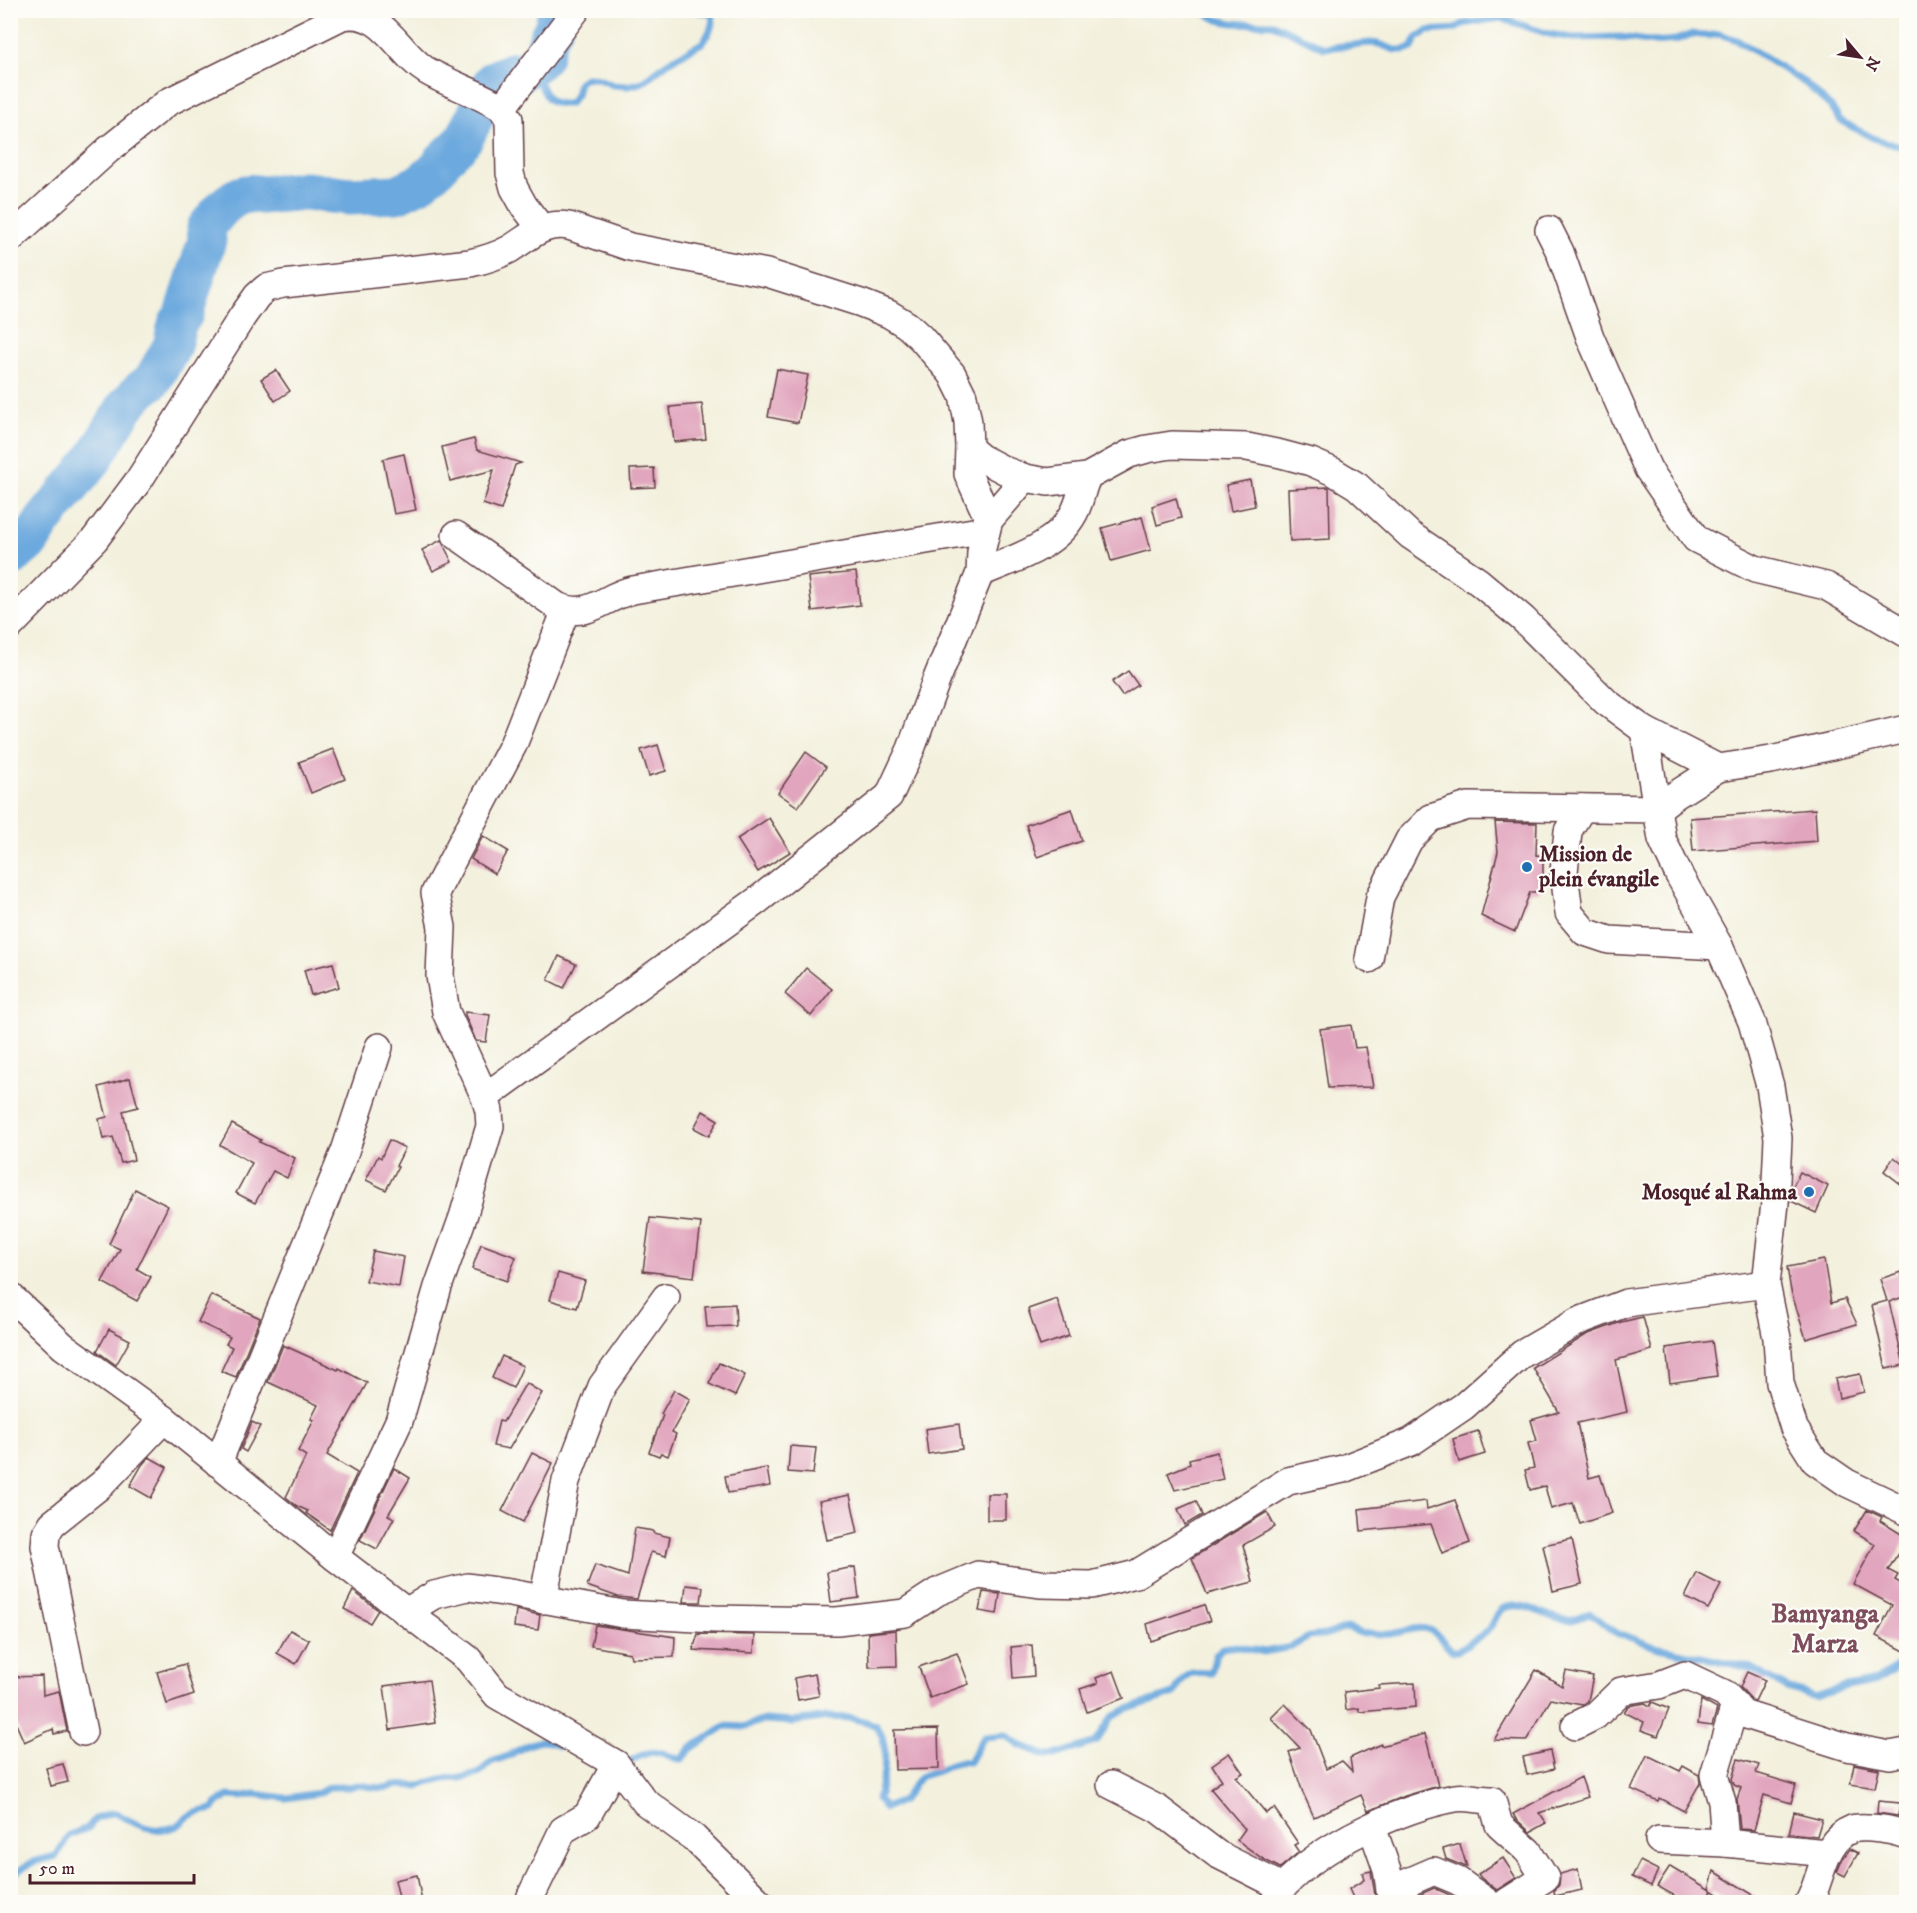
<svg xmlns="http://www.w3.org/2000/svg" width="1917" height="1913" font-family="'IM FELL DW Pica',serif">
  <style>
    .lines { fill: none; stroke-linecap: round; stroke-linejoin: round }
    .stream { stroke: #6ca9de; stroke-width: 7 }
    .river { stroke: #6ca9de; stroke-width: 39 }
    .building { fill: #e1a5bd }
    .minor-casing { stroke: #633e46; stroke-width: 30 }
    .minor { stroke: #fff; stroke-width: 27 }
    .poi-dot { fill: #1f6fb2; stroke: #fdfcf7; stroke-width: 2 }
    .labels { text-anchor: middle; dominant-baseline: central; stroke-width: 4.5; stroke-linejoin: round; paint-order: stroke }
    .poi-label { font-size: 22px; font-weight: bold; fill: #4a1f2b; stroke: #fdfcf7; text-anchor: start }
    .quarter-label { font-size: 26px; font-weight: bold; fill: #7f4e5e; stroke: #fdfcf7 }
  </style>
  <rect width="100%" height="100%" fill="#fdfcf7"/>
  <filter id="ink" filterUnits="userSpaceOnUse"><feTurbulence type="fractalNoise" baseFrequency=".0167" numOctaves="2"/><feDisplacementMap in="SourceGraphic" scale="12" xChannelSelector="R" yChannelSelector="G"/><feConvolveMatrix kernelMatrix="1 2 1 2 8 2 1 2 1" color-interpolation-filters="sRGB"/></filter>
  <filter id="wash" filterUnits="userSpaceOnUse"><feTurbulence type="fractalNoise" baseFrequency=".008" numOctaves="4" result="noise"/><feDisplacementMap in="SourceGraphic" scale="24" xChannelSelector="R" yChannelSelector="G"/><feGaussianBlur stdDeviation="1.35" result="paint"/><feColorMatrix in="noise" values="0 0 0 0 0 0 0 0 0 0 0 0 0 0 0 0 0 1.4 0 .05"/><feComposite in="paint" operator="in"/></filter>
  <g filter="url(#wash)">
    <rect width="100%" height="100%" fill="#f3f0dd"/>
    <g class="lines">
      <!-- stream -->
      <g class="stream">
        <path d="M1199,10L1218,20L1232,23L1273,24L1324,48L1370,43L1379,44L1395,50H1404L1412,48L1417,38L1427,31L1455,29L1463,24L1500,18L1549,34L1573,38L1620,37L1655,42L1676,40L1692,34L1708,36L1719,34L1737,40L1805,83L1831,107L1841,121L1875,139L1906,148"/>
        <path d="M535,75C547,93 543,105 569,104L576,95L579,82L586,78H596L613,85L628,86L643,82L667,63L702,43C709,35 713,26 713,15L694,10"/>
        <path d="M624,1764C638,1758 645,1750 662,1753C670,1755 674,1760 682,1759L689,1750L725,1726L743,1727L764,1720L793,1722L827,1717L852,1718L867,1722L876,1726L882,1736L885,1752L884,1772L878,1799L885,1808L902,1801L920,1777C925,1774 929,1774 935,1772C951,1767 950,1760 969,1762L980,1743L985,1737L1005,1735L1020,1745L1044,1755H1055L1096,1742L1112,1717L1125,1710L1175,1693C1185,1673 1187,1671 1211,1673L1216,1655L1222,1648L1237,1646L1264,1652L1291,1647L1309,1637L1324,1635L1347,1628L1363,1634C1374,1632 1382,1635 1391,1634C1407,1632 1422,1622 1436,1634C1442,1639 1446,1646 1452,1651H1457C1467,1644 1479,1638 1488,1630C1495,1624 1496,1611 1504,1608C1526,1598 1552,1623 1572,1620C1578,1619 1584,1615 1590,1613L1619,1635H1624L1655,1647L1751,1668L1787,1688L1815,1697L1842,1688L1876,1681L1906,1661"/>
        <path d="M10,1876L33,1862L56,1856L69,1835L88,1828L95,1819L111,1813H116C133,1823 154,1835 174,1827C181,1825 184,1819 189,1816C196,1812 205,1811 213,1809L216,1804L228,1796L241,1797L255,1794L286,1798L319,1793L329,1787H350L356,1785L382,1788L390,1787L394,1785L418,1786L440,1779L460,1778L478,1774L491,1762L511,1755L514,1752C531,1744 541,1736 559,1746"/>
      </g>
      <!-- river -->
      <path class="river" d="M10,559L30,542L44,520L93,460L125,407L139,391L152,381L172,346L177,324L184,314L207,240L206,228C219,210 236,188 261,195L304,191L350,196L397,194L420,183L439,167L442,161L458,146L465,137L491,84L495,79L511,72L524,71L535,64L543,56L548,38L554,26L557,10"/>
    </g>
    <g id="blocks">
      <!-- building -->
      <g class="building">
        <path d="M777,369L808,375L798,423L768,417Z"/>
        <path d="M276,370L290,391L275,401L261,379Z"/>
        <path d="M702,404L706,439L674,442L670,407Z"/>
        <path d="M474,439L477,450L521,463L515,465L501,510L483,504L494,470L450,481L442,447Z"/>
        <path d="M404,454L416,510L394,514L383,459Z"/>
        <path d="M654,468L655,487L631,488L630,469Z"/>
        <path d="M1250,480L1255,506L1231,511L1226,485Z"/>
        <path d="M1329,487L1330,539L1290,541L1288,489Z"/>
        <path d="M1176,498L1181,518L1157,525L1152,506Z"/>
        <path d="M1142,517L1151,550L1111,561L1102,528Z"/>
        <path d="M441,540L452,562L433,571L422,550Z"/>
        <path d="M856,572L860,605L812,611L808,577Z"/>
        <path d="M1128,671L1138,685L1122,696L1112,682Z"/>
        <path d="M658,745L666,771L649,776L641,750Z"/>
        <path d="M333,749L345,779L311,793L299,762Z"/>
        <path d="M806,752L826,767L798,807L778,793Z"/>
        <path d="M1072,809L1082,841L1037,857L1026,825Z"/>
        <path d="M1815,809L1817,841L1693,851L1690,818Z"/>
        <path d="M769,818L790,852L758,872L737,839Z"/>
        <path d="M1495,822L1537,823L1536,855L1543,856V876L1539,892H1530L1515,932L1481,916L1498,852Z"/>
        <path d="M483,836L508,851L495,874L471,859Z"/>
        <path d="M559,956L576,964L564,988L548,980Z"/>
        <path d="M333,963L339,987L311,995L304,970Z"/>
        <path d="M806,968L832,989L811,1016L785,994Z"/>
        <path d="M465,1012L490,1015L486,1042L476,1041L465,1015Z"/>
        <path d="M1351,1025L1355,1048L1366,1047L1373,1087L1328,1088L1320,1029Z"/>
        <path d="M130,1078L138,1107L123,1111L134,1160L121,1163L113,1137L103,1139L99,1119L107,1117L99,1087Z"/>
        <path d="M703,1111L718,1120L709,1136L694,1128Z"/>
        <path d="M232,1124L261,1140L259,1142L295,1158L287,1178L273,1171L255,1203L236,1193L252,1163L220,1145Z"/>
        <path d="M389,1140L405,1148L396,1166L398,1167L386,1190L366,1180L378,1156L381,1158Z"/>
        <path d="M1894,1157L1906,1167V1188L1884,1171Z"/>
        <path d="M1800,1172L1828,1186L1816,1213L1791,1201V1190Z"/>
        <path d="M135,1189L168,1206L137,1269L151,1277L137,1301L102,1282L120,1249L109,1244Z"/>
        <path d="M650,1218L701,1223L694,1277L643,1271Z"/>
        <path d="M481,1244L516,1257L507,1281L472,1269Z"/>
        <path d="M373,1251L404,1257L399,1287L366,1281Z"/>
        <path d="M1824,1260L1831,1303L1845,1299L1857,1324L1806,1339L1791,1291L1787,1267Z"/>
        <path d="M1901,1272L1906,1288V1296L1889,1302L1904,1365L1886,1369L1872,1305L1887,1301L1880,1279Z"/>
        <path d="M558,1273L585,1281L577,1308L550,1300Z"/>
        <path d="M211,1295L260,1318L236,1377L221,1371L232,1347L226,1344L230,1337L198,1322Z"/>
        <path d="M1057,1299L1069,1336L1040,1346L1028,1309Z"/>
        <path d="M735,1304L736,1326L707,1327L705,1306Z"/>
        <path d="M1643,1317L1652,1350L1616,1360L1627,1412L1577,1423L1589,1478L1600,1475L1612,1513L1580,1524L1573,1503L1551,1509L1545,1486L1530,1490L1525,1470L1534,1468L1528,1443L1537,1441L1531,1420L1559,1412L1533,1368L1586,1335L1621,1322Z"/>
        <path d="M109,1329L130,1340L116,1365L97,1351Z"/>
        <path d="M1712,1341L1717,1376L1670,1383L1666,1348Z"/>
        <path d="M283,1345L338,1370L339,1368L367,1383L327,1455L357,1473L330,1530L306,1513L308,1511L297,1506L286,1497L306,1456L298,1451L314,1420L311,1419L318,1405L268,1382Z"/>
        <path d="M502,1356L523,1366L513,1388L492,1378Z"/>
        <path d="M719,1363L745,1375L735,1396L709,1384Z"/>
        <path d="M1860,1374L1864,1392L1839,1398L1835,1379Z"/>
        <path d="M526,1383L542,1393L509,1449L493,1446L499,1421L503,1422Z"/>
        <path d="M674,1390L690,1399L672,1432L676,1434L668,1456L661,1453L659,1456L649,1452L663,1415L661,1414Z"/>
        <path d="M252,1422L260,1426L246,1452L241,1449Z"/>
        <path d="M959,1424L962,1449L928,1454L925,1429Z"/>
        <path d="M1478,1431L1485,1454L1459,1462L1453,1439Z"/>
        <path d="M790,1446L816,1448L813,1474L788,1472Z"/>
        <path d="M1217,1452L1223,1479L1175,1490L1168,1473L1190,1464L1189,1459Z"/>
        <path d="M532,1453L553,1463L523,1522L502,1511Z"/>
        <path d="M149,1457L167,1467L151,1498L130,1486L142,1465Z"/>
        <path d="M394,1468L410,1478L388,1515L394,1518L377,1549L360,1540Z"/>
        <path d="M767,1468L770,1486L728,1493L725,1476Z"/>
        <rect x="987" y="1494" width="19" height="26"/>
        <path d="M850,1495L858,1533L827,1540L819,1501Z"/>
        <path d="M1455,1500L1470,1543L1442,1553L1431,1524L1361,1531L1359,1509L1426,1501L1427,1509Z"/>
        <path d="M1196,1501L1202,1515L1185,1525L1178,1509Z"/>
        <path d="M1867,1510L1882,1517L1880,1521L1906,1537V1540L1888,1570L1898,1575L1895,1580L1903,1585L1906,1579V1652L1876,1636L1892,1605L1853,1584L1875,1544L1854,1531Z"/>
        <path d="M1267,1512L1275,1527L1243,1545L1253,1582L1207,1594L1192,1558Z"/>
        <path d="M635,1528L653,1531V1533L670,1537L666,1556L651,1552L637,1599L618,1597L587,1586L595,1565L628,1576Z"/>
        <path d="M1572,1539L1582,1584L1553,1591L1543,1545Z"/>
        <path d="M855,1567L859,1598L831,1602L827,1572Z"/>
        <path d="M1697,1573L1721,1585L1708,1609L1685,1597Z"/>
        <path d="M686,1585L703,1587L701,1602H684Z"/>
        <path d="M353,1591L378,1610L370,1623L344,1609Z"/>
        <path d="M983,1592L1000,1594L997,1614L979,1611Z"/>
        <path d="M1204,1605L1210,1621L1151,1641L1147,1624Z"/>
        <path d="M516,1610L540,1615L538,1630L514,1627Z"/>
        <path d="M595,1625L675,1637L674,1657L631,1658L630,1653L591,1646Z"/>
        <path d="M290,1630L309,1640L296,1664L277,1653Z"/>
        <path d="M896,1630L897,1666L869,1667L868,1633Z"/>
        <path d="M698,1634L755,1635L754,1653L693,1650Z"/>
        <path d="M1032,1645L1034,1676L1013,1678L1011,1647Z"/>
        <path d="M957,1653L969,1684L930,1698L919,1667Z"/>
        <path d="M185,1664L194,1695L167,1704L157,1672Z"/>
        <path d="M1536,1670L1562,1686L1566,1671L1593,1676L1588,1701L1582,1705L1551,1699L1526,1741L1494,1740Z"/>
        <path d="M1114,1671L1124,1698L1087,1712L1080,1689L1098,1683L1096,1678Z"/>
        <path d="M1747,1672L1765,1680L1755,1701L1752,1700L1740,1687Z"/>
        <path d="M815,1674L819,1696L798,1700L794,1678Z"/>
        <path d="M42,1676L43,1695L59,1691L67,1731L54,1734L53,1729L24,1742L10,1710V1677Z"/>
        <path d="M429,1680L435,1723L390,1730L384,1686Z"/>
        <path d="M1415,1683L1416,1707L1359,1712V1708L1346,1710L1344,1692L1379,1688V1685Z"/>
        <path d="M1701,1700L1717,1709L1712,1726L1698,1724Z"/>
        <path d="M1652,1702L1669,1709L1658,1736L1641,1730L1644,1722L1624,1712L1628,1706L1645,1703L1650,1706Z"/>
        <path d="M1285,1704L1311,1730L1326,1769L1342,1761L1352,1771L1350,1758L1381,1744V1746L1425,1734L1438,1786L1405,1796L1368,1811L1361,1795L1314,1817L1303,1793L1289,1752L1300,1748L1271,1718Z"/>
        <path d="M938,1729L939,1769L895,1770L894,1730Z"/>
        <path d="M1550,1751L1554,1769L1527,1775L1523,1757Z"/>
        <path d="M1229,1753L1243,1773L1236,1777L1266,1813L1274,1808L1298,1843L1294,1845L1299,1852L1280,1868L1263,1859L1237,1840L1245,1829L1211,1789L1222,1780L1212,1765Z"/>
        <path d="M1647,1755L1680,1771L1683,1766L1699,1775L1700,1783L1684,1811L1659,1798L1658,1801L1631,1789Z"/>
        <path d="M1738,1759L1759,1765L1756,1773L1796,1785L1791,1803L1764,1795L1754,1830L1740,1829L1737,1799L1741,1788L1734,1785L1732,1779Z"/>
        <path d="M63,1764L68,1782L51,1786L46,1768Z"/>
        <path d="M1854,1764L1879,1769L1875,1788L1850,1784Z"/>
        <path d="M1581,1777L1588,1797L1539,1813L1546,1823L1530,1832L1516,1819L1513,1814Z"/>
        <path d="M1878,1801L1900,1803L1898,1816L1877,1813Z"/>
        <path d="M1794,1812L1822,1819L1817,1836L1789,1833Z"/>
        <path d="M1460,1844L1467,1867H1466L1446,1859L1443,1849Z"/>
        <path d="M1850,1849L1858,1853L1845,1876L1837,1872L1843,1858Z"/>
        <path d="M1503,1858L1516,1878L1497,1890L1481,1878L1478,1874Z"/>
        <path d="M1640,1861L1658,1870L1651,1886L1632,1877Z"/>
        <path d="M1670,1866L1712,1891L1705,1902H1686L1657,1886Z"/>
        <path d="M1578,1869L1582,1890L1555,1896L1554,1891L1559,1885L1560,1874Z"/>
        <path d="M1371,1871L1376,1902H1355L1349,1889L1364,1880L1362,1873Z"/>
        <path d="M1714,1871L1765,1902H1730L1709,1889Z"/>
        <path d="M417,1875L422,1902H400L395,1880Z"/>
        <path d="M1434,1888L1450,1895L1454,1902H1407L1408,1900Z"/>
      </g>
    </g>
  </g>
  <g filter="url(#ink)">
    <use href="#blocks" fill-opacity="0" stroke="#633e46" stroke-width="1.5"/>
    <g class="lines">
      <defs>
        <g id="minor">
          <path d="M502,108L576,10"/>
          <path d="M1549,230L1560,252L1590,337L1648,469L1696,539L1755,569L1826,586L1906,633"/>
          <path d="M10,239L108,150L168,102L342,16C384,8 398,54 427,71C451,85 478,93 502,108L509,119L510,173L514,188L524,206L541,228"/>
          <path d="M969,448L968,474L989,520"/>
          <path d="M456,535L557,606C590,620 602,597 633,590L985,530"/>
          <path d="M980,573C1013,559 1056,547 1074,513C1080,502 1082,488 1087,477"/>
          <path d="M10,626L95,539L139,480L242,317L257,296L266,288L283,284L470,263C484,260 497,256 510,249C531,236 543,222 569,226L630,247L767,273L861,303L889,314L907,325L921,338L952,374L963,396L968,422L969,448L981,458L1006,471L1025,478L1048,482L1087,477L1129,454L1147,449L1172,445L1247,447L1281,454L1311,462L1334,472L1357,486L1410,535L1479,582L1523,619L1606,702L1644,730L1718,768L1771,760L1906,729"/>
          <path d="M1644,730L1662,839L1679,875L1719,946L1752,1022L1770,1086L1778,1138L1775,1203L1766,1284L1777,1338L1780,1383L1794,1428L1815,1461L1847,1483L1906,1511"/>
          <path d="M1582,808L1568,831L1564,872L1569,913L1585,932L1609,940L1719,946"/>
          <path d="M1369,959L1380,897L1409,840L1431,818L1468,806L1657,809L1674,796L1718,768"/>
          <path d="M485,1097L758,900L889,796L911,749L936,681L980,573L981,552L989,520L1025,478"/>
          <path d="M10,1296L63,1346L164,1419L335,1557L468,1659L497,1695L616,1764L645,1802L694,1838L759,1902"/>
          <path d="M218,1463L345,1151L379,1047"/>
          <path d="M335,1557L399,1421L438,1287L463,1217L490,1126L489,1111L485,1097L446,1012L440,976L442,927L435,893L513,745L566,610"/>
          <path d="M543,1600L566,1481L602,1386L666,1297"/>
          <path d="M406,1612L434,1595L468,1587L510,1593L623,1614L715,1619L837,1621L905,1613L937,1592L978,1575L1040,1584L1092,1585L1136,1574L1288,1481L1343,1469L1411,1442L1464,1406L1522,1354L1579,1321L1626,1303L1766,1284"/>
          <path d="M1575,1726L1595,1716L1621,1691L1659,1685L1685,1675L1725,1694L1743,1714L1847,1747L1890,1755L1906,1752"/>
          <path d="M83,1732L45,1546L46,1534L52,1524L102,1484L164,1419"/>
          <path d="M1111,1785L1158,1809L1217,1854L1282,1887"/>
          <path d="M1372,1827L1387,1870L1392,1902"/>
          <path d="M1659,1840L1725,1843L1827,1853"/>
          <path d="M1725,1843L1722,1802L1714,1775L1735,1705"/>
          <path d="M1390,1890L1434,1871L1458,1881L1487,1902"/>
          <path d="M529,1902L531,1896L563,1830L587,1816L616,1764"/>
          <path d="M1275,1902C1278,1897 1280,1890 1284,1886C1321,1845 1401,1808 1455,1798C1466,1796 1481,1800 1492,1800L1499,1825L1528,1851L1545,1878L1507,1902"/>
          <path d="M1809,1902C1822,1878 1823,1840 1852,1829C1858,1827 1865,1828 1871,1828C1884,1829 1894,1830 1906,1835"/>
        </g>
      </defs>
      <!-- minor casing -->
      <use href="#minor" class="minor-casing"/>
      <!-- minor -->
      <use href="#minor" class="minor"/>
    </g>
  </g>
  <!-- markers -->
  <g class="poi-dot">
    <circle cx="1527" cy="867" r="6"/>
    <circle cx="1809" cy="1192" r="6"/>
  </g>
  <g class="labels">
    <!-- poi labels -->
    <g class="poi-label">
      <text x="1539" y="854">Mission de<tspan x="1539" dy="25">plein évangile</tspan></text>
      <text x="1797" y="1192" text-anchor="end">Mosqué al Rahma</text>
    </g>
    <!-- quarter labels -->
    <g class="quarter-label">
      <text x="1825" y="1614">Bamyanga<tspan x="1825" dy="30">Marza</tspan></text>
    </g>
  </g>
  <!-- margin -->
  <rect width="1917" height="1913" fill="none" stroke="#fdfcf7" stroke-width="36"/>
  <!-- north arrow -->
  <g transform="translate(1860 57) rotate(119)" stroke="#fdfcf7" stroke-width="4.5" paint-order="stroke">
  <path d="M0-4.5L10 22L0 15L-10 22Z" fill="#4a1f2b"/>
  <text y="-9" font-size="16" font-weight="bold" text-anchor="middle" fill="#4a1f2b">N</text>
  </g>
  <!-- scale -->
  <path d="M30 1874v9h164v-9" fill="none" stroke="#4a1f2b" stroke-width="3"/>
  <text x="39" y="1874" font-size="18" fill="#4a1f2b" stroke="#fdfcf7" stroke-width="4.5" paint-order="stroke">50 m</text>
</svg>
